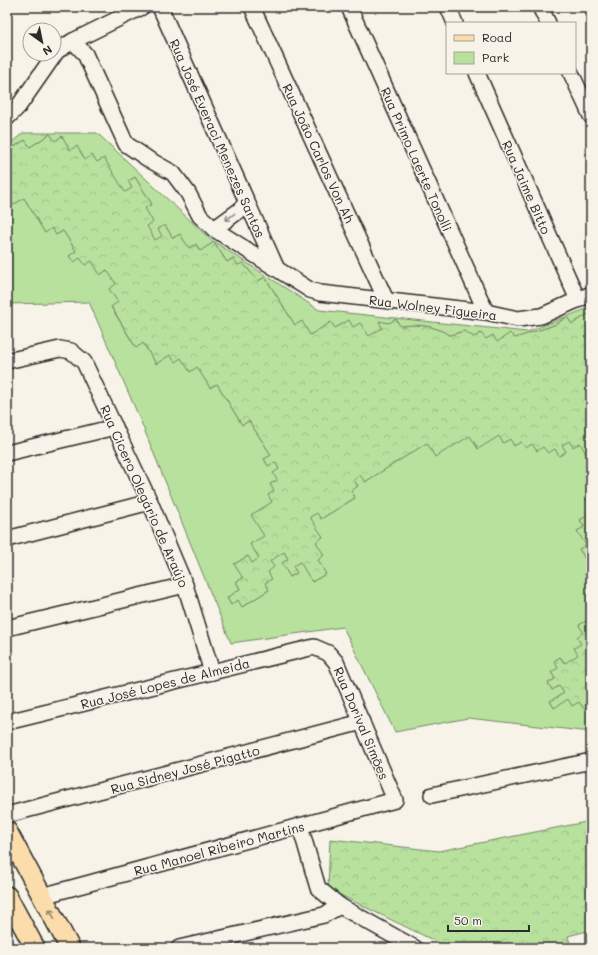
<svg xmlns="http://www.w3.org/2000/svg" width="598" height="955" font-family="Mali,sans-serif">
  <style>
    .forest { fill: url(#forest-crowns); stroke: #728664 }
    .park { fill: #b8e19e; stroke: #728664 }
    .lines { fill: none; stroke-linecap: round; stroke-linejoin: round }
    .minor-casing { stroke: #2b2b2b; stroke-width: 18 }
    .major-casing { stroke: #2b2b2b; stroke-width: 22 }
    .minor { stroke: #f7f3e8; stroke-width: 15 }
    .major { stroke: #faddab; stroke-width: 19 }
    .oneway { stroke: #918f8a }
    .oneway2 { stroke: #92846b }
    .labels { text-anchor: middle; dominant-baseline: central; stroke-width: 3; stroke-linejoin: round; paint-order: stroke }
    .street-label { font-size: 13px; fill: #2b2b2b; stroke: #f7f3e8 }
  </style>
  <defs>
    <pattern id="forest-crowns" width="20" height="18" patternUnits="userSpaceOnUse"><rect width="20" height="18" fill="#b8e19e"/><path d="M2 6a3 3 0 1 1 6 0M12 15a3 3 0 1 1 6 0" fill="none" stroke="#9ec188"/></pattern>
  </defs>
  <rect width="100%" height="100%" fill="#f7f3e8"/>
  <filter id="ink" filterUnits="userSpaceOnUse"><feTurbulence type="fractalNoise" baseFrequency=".025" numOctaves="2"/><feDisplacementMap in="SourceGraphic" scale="8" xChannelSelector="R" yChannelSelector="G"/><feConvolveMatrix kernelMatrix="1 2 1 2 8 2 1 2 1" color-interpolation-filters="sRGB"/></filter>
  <g filter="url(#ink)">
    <!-- forest -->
    <g class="forest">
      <path d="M50,134L61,136L92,155L104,158L128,181L135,177L152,204L158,229L165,225L173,238L180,234L196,244L200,250L214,242L227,262L234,258L243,263L258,281L265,277L295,325L302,321L331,322L349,320L360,322L396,319L401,326C421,324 432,325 450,335L464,331L493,335L511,333L515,337L554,325L567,317L572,324L591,312V455L588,457L566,452L559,456L503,443L478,449L435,457L426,444L365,482L360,476L354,480L358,487L355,498L321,519L326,574L312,582L297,573L290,577L281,563L288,559L284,552L274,568L269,590L242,607L231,605L227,598L240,589L236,582L234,564L248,556L259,558L250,544L251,515L268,495L273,473L279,468L268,466L264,459L271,455L249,421L242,425L217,384L210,388L197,368L190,372L174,362L170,356L156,364L144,344L136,348L111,306L107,270L100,275L85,265L74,263L69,256L76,251L63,231L56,235L45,233L24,199L10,207L7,202V151L25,140L30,147Z"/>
      <path d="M591,513V568L579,549L577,531L584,527L580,520Z"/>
      <path d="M591,618V705L584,709L572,706L554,708L550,701L564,693L552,690L548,683L555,679L551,672L553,661L560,657L564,663L574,648L579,625Z"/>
      <path d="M591,821V930L568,936L571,948H449L328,889L330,839L439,851Z"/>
    </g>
    <!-- park -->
    <g class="park">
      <path d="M23,133H97L210,239L319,310L527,332L591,307V312L572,324L567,317L554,325L515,338L510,333L497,342L493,335L486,339L481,333L474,337L464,331L450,335C432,325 421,324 400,326L396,319L389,323L379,321L382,328L369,336L360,323L353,327L349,320L335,328L331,322L310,335L302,321L295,325L265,277L258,281L243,263L238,265L233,258L227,262L214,242L200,251L196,244L189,248L180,234L173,238L165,225L158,229L162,236L155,240L147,226L153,222L145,208L152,204L135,177L128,181L132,188L125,192L104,158L97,162L92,155L85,160L77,146L70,150L62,136L55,141L50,134L30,147L25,140L7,151V146Z"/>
      <path d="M24,198L45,233L52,228L56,235L63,231L76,251L69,256L74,262L80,258L85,265L92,261L100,275L107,270L116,284L109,289L118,302L111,307L136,348L143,343L156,364L170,355L175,362L181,358L190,372L197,367L210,388L217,384L242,425L249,421L271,455L264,459L268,466L275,462L279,469L273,473L277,480L270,484L274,491L268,495L272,502L251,515L264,536L250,544L259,558L252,563L248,556L234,564L243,578L236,582L240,589L227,598L231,605L238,600L242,607L269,590L265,583L272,579L268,572L274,567L270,561L284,552L288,559L282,563L290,577L297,573L293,566L300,562L312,582L326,574L318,560L324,555L316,542L323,537L310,517L317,513L321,519L355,498L351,491L358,486L354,480L360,475L365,482L427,443L435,457L470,436L478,449L499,436L503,443L510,439L514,446L521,442L526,448L532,444L537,451L543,447L548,453L555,449L559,456L566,452L562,445L569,441L573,447L580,443L588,457L591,455V484L588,486L591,494L585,497L591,507V513L580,520L584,527L577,531L586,545L579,549L591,568V570L585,574L591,583V589L587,592L591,599V608L589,610L591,614V618L579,625L583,632L577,637L581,644L574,648L578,655L565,663L560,657L554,661L558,668L551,672L555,679L548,683L552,690L559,686L564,693L550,701L554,708L568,699L572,706L579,702L584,709L590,705L591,732L468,718L395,732L343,627L231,643L139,417L89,302L7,304V202L10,207Z"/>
    </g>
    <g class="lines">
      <defs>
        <g id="minor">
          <path d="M160,7L276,267"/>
          <path d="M252,7L386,300"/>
          <path d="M349,7L486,312"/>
          <path d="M448,7L455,23"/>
          <path d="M540,7L548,23"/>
          <path d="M73,41L85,54L126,144L148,159L173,173L188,193L200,216L214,229L310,290L320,293L486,312L518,319L541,316L591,294"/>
          <path d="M477,73L578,300"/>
          <path d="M571,73L591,116"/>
          <path d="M7,118L18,107L57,51L73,41L142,7"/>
          <path d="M214,229L240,210L246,203"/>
          <path d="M7,361L60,349L71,351L84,362L150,502L185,585L212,672"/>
          <path d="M7,453L115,427"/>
          <path d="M7,539L150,502"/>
          <path d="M7,628L185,585"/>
          <path d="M7,722L314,647L328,653L336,662L395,800L42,896"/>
          <path d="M432,795L591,761"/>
          <path d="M7,815L362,722"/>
          <path d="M300,826L318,888L340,906L415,948"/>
          <path d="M179,948L324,915L340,906"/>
        </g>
        <g id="major">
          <path d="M7,831L70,948"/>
          <path d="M7,896L35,948"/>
        </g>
      </defs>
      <!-- minor casing -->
      <use href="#minor" class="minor-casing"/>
      <!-- major casing -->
      <use href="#major" class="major-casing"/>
      <!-- minor -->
      <use href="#minor" class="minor"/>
      <!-- major -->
      <use href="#major" class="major"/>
    </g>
    <!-- one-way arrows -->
    <defs><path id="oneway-shaft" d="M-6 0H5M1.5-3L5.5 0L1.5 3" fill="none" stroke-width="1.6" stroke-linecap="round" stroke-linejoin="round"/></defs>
    <use class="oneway" href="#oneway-shaft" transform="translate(230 217) rotate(143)"/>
    <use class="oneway2" href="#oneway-shaft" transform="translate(52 914) rotate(-118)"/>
  </g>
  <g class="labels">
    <!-- street labels -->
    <g class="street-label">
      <text transform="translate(218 138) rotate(66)">Rua José Everaci Menezes Santos</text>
      <text transform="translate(319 153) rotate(65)">Rua João Carlos Von Ah</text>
      <text transform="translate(417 159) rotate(66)">Rua Primo Laerte Tonolli</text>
      <text transform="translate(527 187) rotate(66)">Rua Jaime Bitto</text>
      <text transform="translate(433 307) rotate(7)">Rua Wolney Figueira</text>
      <text transform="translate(145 496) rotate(66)">Rua Cicero Olegário de Araújo</text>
      <text transform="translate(165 683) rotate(-14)">Rua José Lopes de Almeida</text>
      <text transform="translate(362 723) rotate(67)">Rua Dorival Simões</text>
      <text transform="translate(185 769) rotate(-15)">Rua Sidney José Pigatto</text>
      <text transform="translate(219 848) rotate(-15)">Rua Manoel Ribeiro Martins</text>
    </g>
  </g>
  <!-- margin -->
  <rect width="598" height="955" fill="none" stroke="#f7f3e8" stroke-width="24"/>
  <rect x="12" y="12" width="574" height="931" fill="none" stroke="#2b2b2b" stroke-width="1.5" filter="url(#ink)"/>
  <!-- legend -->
  <rect x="446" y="22" width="130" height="52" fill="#f7f3e8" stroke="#a5a39c"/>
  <rect x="454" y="35" width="20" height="6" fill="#faddab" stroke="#a5a39c"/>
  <text x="482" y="42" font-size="12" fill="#2b2b2b">Road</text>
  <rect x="454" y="52" width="20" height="12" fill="#b8e19e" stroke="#a5a39c"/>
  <text x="482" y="62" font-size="12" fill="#2b2b2b">Park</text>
  <!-- north arrow -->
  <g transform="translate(42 42) rotate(147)"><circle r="19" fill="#f7f3e8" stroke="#a5a39c"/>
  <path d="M0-3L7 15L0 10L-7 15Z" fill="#2b2b2b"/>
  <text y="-6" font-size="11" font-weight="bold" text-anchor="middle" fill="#2b2b2b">N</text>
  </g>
  <!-- scale -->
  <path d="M448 925v6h81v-6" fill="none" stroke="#2b2b2b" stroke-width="2"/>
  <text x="454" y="925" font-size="12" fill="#2b2b2b" stroke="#f7f3e8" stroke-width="3" paint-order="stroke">50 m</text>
</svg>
